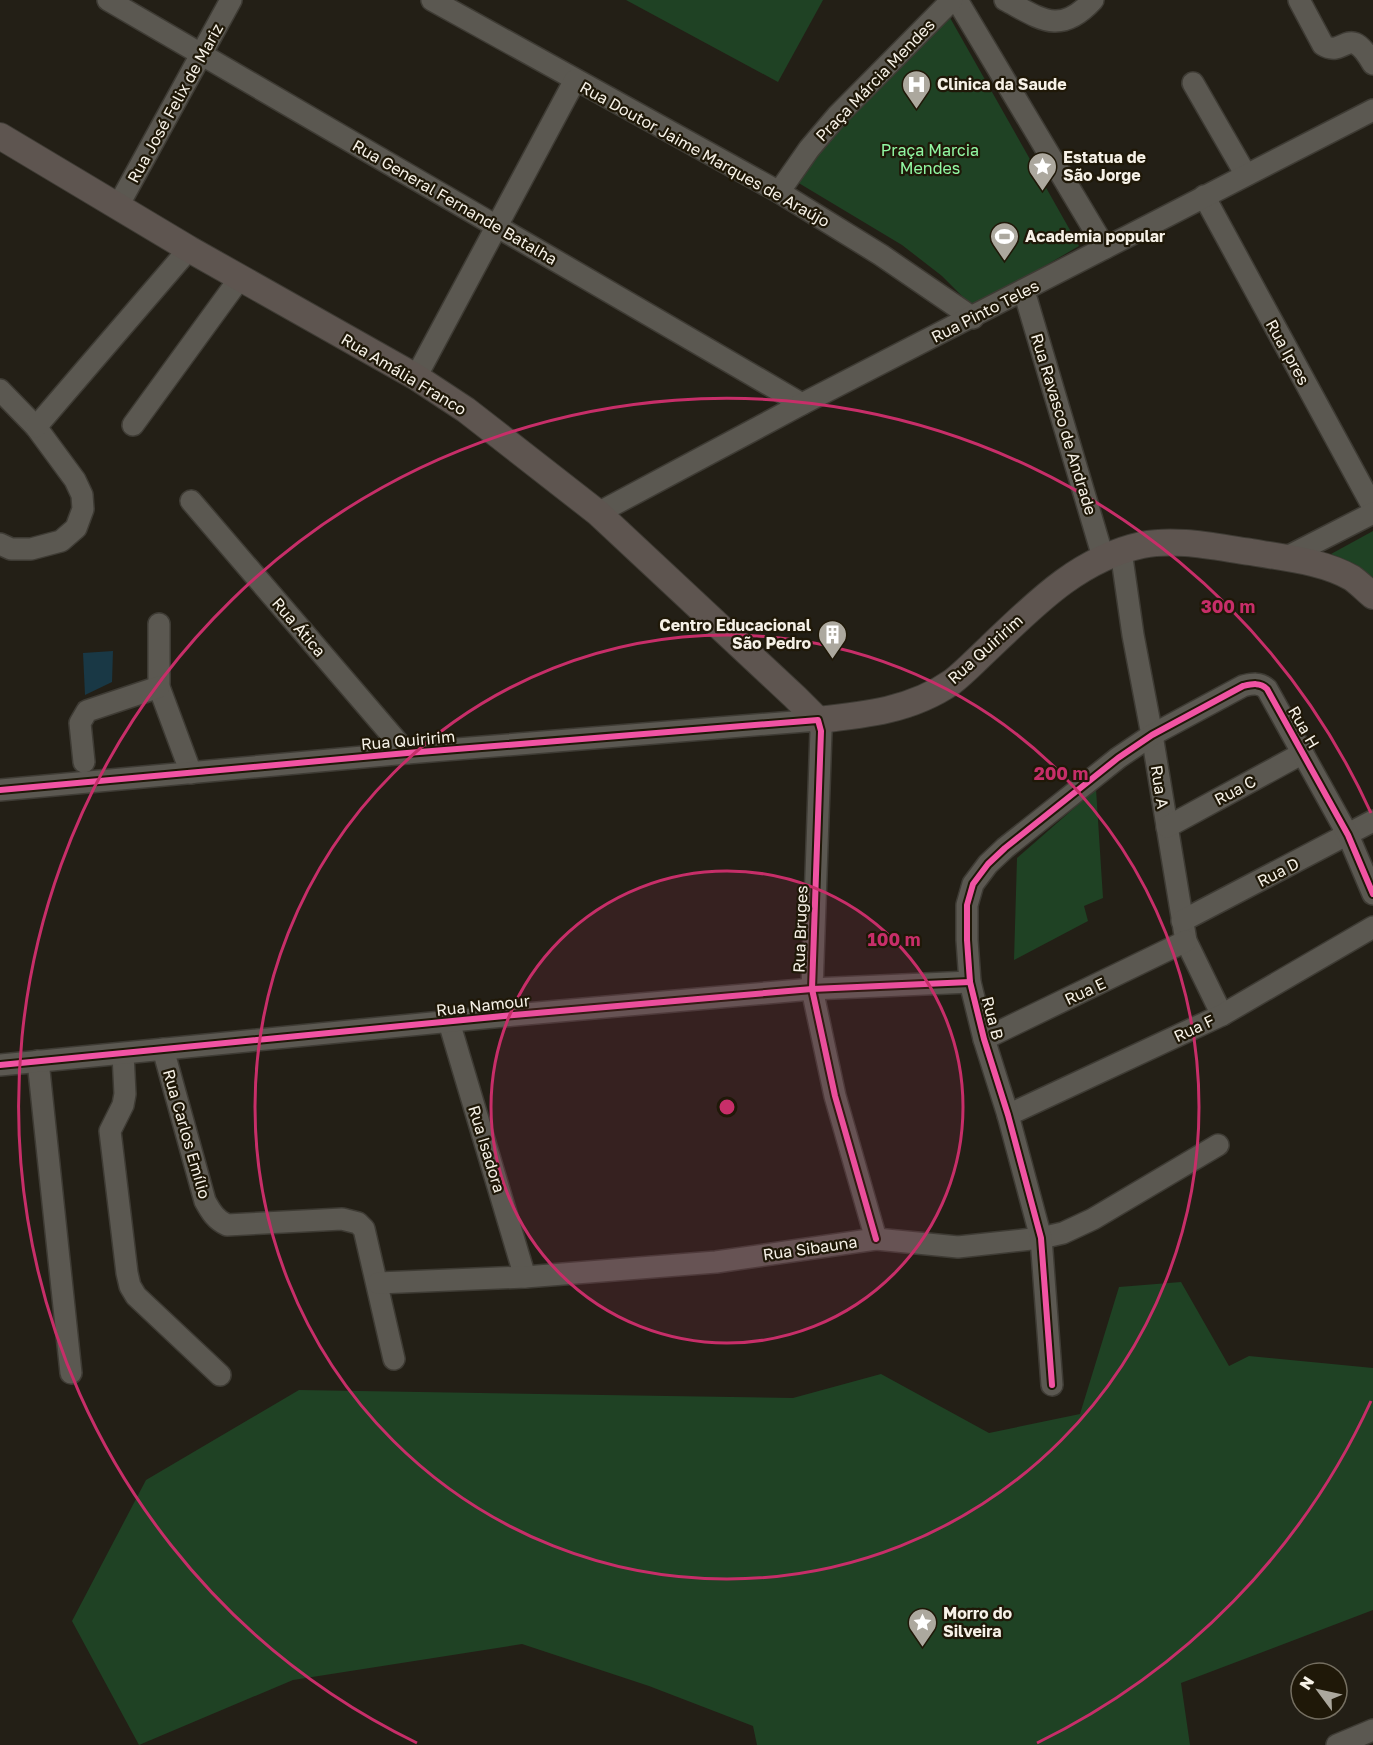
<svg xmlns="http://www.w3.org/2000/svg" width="1373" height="1745" font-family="'Golos Text',sans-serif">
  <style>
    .green { fill: #1f4224 }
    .water { fill: #193845 }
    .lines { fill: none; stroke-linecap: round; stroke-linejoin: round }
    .minor-casing { stroke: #3e3b34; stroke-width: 24 }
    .major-casing { stroke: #3e3b34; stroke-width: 28 }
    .minor { stroke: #5b5851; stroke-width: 21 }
    .major { stroke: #5e5550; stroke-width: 26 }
    .cycleway-casing { stroke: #1f1808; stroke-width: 10 }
    .cycleway { stroke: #f153a3; stroke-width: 6 }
    .ring { fill: none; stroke: #c72e69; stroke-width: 3 }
    .labels { text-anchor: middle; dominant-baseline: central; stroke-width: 4.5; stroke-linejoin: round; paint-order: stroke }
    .street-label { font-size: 16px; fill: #f6f1e7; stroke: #1f1808 }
    .poi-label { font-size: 16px; font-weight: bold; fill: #f6f1e7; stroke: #1f1808; text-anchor: start }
    .park-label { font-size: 16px; fill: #92f8a3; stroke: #1f1808 }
    .centre { fill: #c72e69; stroke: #1f1808; stroke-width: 3 }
    .ring-label { font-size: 18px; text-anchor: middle; font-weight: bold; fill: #c72e69; stroke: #1f1808; stroke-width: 4.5; stroke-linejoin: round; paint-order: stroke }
  </style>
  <rect width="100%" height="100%" fill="#231f16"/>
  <!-- green -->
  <g class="green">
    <path d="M626,0H823L778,82Z"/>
    <path d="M949,16L1079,246L1019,281L971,305L942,276L902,245L797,182L821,145Z"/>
    <path d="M1373,531V581L1331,554Z"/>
    <path d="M1096,789L1103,898L1084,906L1088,921L1014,960L1017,858Z"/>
    <path d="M1181,1282L1229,1366L1249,1356L1373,1368V1610L1181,1683L1190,1745H757L753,1726L649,1686L522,1644L293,1680L139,1745L72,1621L146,1480L299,1390L793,1398L881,1374L989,1433L1080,1414L1119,1287Z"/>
  </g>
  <!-- water -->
  <path class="water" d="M113,651L112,682L85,695L83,653Z"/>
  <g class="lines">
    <defs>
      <g id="minor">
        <path d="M108,0L802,404"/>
        <path d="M432,0L779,192L881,255L973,318"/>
        <path d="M957,0L1105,248"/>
        <path d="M1005,0C1041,19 1060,36 1093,0"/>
        <path d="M1299,0L1323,45C1345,59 1348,21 1373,64"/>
        <path d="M1193,83L1246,175"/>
        <path d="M779,192L809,149L837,116L952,0"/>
        <path d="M1204,196L1373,507"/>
        <path d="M118,206L231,0"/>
        <path d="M1024,291L1103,557"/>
        <path d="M416,377L575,80"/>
        <path d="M0,390L36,427L75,480L82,495L83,509L76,528L61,541L31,549H11L0,544"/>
        <path d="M133,425L240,278"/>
        <path d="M36,427L189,249"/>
        <path d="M191,501L407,753"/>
        <path d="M598,513L802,404L1373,110"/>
        <path d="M1121,551L1133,635L1152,735L1186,941L1222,1015"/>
        <path d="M1285,558L1373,513"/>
        <path d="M159,624V687L191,773"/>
        <path d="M84,762L80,723L87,711L159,687"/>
        <path d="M0,790L407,753L818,720L821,731L812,989L835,1096L876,1239"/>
        <path d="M1167,827L1303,753"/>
        <path d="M1182,921L1373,821"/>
        <path d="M449,1022L525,1277"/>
        <path d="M984,1039L1186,941"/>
        <path d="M163,1049L205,1201C211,1212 216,1220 227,1225L342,1219L358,1223L364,1229L394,1359"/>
        <path d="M123,1054L125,1094L123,1105L110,1131L127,1273L130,1286L136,1296L220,1375"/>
        <path d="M38,1061L71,1373"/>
        <path d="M0,1065L514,1015L812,989L970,982"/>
        <path d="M1008,1115L1222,1015L1373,927"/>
        <path d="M378,1283L525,1277L716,1262L876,1239L958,1247L1041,1238L1063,1233L1093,1219L1218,1145"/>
        <path d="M1052,1385L1041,1238L1008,1115L984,1039L970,982L967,940V905L973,884L988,864L1005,848L1118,758L1152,735L1243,686C1252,684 1260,682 1267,689L1348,835L1373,894"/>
        <path d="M1337,1745L1373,1730"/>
      </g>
      <path id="major" d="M0,136L189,249L416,377L466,410L598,513L795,697L818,720C865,715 912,710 952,682C965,672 977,659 989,648C1034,605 1078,559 1142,545C1177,538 1215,547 1251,552C1284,558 1322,561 1352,578C1359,583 1366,590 1373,596"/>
    </defs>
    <!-- minor casing -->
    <use href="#minor" class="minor-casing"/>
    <!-- major casing -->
    <use href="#major" class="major-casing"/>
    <!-- minor -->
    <use href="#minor" class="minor"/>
    <!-- major -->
    <use href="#major" class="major"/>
    <defs>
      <g id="cycleway">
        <path d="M0,790L407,753L818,720L821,731L812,989L835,1096L876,1239"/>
        <path d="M0,1065L514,1015L812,989L970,982"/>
        <path d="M1052,1385L1041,1238L1008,1115L984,1039L970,982L967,940V905L973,884L988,864L1005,848L1118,758L1152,735L1243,686C1252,684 1260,682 1267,689L1348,835L1373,894"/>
      </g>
    </defs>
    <!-- cycleway casing -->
    <use href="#cycleway" class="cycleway-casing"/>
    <!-- cycleway -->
    <use href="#cycleway" class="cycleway"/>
  </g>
  <!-- distance rings -->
  <circle cx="727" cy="1107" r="236" fill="#c72e69" fill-opacity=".12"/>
  <g class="ring">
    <circle cx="727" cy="1107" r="236"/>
    <circle cx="727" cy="1107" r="472"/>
    <path d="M1371 1401A708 708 0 0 1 1037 1743M417 1743A708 708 0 1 1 1371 813"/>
  </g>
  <!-- icons -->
  <defs>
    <symbol id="hospital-pin" viewBox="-11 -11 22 30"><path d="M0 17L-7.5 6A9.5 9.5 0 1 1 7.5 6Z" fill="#aca89e" stroke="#1f1808"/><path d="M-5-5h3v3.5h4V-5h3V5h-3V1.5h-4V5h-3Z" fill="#fff"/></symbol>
    <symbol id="sight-pin" viewBox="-11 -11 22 30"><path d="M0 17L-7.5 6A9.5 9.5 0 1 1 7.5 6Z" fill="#aca89e" stroke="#1f1808"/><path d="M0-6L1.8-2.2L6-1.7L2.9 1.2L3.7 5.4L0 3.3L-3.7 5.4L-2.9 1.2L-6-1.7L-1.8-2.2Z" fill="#fff"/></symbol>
    <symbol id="stadium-pin" viewBox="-11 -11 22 30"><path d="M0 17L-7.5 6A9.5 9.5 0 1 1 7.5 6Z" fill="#aca89e" stroke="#1f1808"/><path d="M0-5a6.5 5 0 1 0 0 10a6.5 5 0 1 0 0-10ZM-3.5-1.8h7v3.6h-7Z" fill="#fff"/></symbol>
    <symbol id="building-pin" viewBox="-11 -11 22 30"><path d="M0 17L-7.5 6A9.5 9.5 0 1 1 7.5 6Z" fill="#aca89e" stroke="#1f1808"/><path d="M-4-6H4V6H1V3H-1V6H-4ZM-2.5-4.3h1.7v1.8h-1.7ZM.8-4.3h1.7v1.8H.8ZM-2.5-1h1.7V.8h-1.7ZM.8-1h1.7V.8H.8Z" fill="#fff"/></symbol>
  </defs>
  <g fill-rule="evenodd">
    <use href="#hospital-pin" x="900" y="68" width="33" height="45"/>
    <use href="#sight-pin" x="1026" y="150" width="33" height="45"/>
    <use href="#stadium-pin" x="988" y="220" width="33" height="45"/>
    <use href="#building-pin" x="816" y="618" width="33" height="45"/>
    <use href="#sight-pin" x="906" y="1606" width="33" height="45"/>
  </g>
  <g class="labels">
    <!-- street labels -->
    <g class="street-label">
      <text transform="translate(875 80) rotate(-46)">Praça Márcia Mendes</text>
      <text transform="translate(175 103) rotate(-61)">Rua José Felix de Mariz</text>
      <text transform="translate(705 154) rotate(29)">Rua Doutor Jaime Marques de Araújo</text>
      <text transform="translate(455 202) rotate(30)">Rua General Fernande Batalha</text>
      <text transform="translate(985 311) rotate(-27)">Rua Pinto Teles</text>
      <text transform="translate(1288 352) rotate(61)">Rua Ipres</text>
      <text transform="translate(404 374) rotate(31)">Rua Amália Franco</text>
      <text transform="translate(1064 424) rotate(73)">Rua Ravasco de Andrade</text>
      <text transform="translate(299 627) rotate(49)">Rua Ática</text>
      <text transform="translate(985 649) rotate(-42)">Rua Quiririm</text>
      <text transform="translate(1304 727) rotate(60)">Rua H</text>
      <text transform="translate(408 740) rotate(-5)">Rua Quiririm</text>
      <text transform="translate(1160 787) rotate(81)">Rua A</text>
      <text transform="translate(1235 790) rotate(-28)">Rua C</text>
      <text transform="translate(1278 872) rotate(-27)">Rua D</text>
      <text transform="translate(800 929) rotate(-88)">Rua Bruges</text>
      <text transform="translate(1085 991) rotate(-25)">Rua E</text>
      <text transform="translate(483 1005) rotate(-6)">Rua Namour</text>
      <text transform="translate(993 1018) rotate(75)">Rua B</text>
      <text transform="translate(1194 1028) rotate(-25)">Rua F</text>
      <text transform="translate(187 1134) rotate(74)">Rua Carlos Emílio</text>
      <text transform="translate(487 1149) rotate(73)">Rua Isadora</text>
      <text transform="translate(810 1248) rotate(-8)">Rua Sibauna</text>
    </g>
    <!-- poi labels -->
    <g class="poi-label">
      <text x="937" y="84">Clinica da Saude</text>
      <text x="1063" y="157">Estatua de<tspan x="1063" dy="18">São Jorge</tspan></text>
      <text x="1025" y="236">Academia popular</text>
      <text x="811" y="625" text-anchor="end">Centro Educacional<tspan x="811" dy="18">São Pedro</tspan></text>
      <text x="943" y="1613">Morro do<tspan x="943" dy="18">Silveira</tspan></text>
    </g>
    <!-- park labels -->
    <g class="park-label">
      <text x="930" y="150">Praça Marcia<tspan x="930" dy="18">Mendes</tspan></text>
    </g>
  </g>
  <circle cx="727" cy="1107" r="9" class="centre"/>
  <g class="ring-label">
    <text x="1228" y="613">300 m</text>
    <text x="1061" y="780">200 m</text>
    <text x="894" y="946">100 m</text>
  </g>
  <!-- north arrow -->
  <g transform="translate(1319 1691) rotate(303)"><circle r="28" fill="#1f1808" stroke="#756f61" stroke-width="1.5"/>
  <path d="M0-4.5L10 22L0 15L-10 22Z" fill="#aca89e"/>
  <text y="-9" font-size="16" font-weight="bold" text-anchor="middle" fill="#f6f1e7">N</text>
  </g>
</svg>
